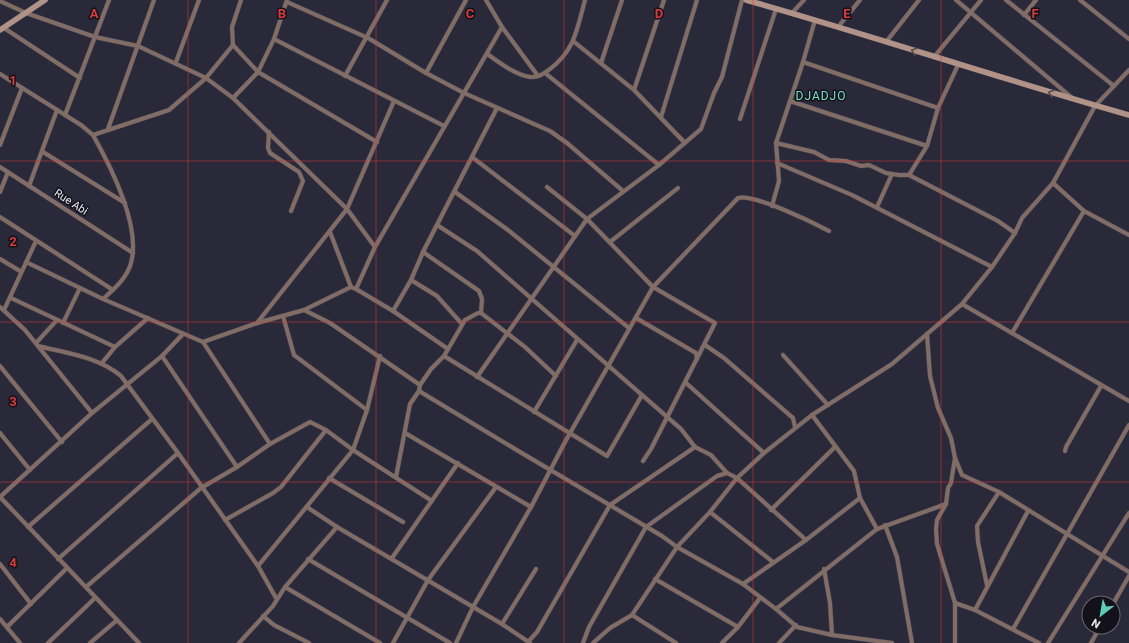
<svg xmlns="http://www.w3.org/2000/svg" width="1129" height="643" font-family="Roboto,sans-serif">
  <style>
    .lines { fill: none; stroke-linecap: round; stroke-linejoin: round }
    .street-casing { stroke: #444454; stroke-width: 5 }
    .secondary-casing { stroke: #444454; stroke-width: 6 }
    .street { stroke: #816d65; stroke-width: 4 }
    .secondary { stroke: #b19286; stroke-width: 5.5 }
    .oneway { stroke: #5a4c4b }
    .grid { fill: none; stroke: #d83b3d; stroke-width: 1; stroke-opacity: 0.55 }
    .labels { text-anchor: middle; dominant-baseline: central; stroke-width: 3; stroke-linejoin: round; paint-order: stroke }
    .street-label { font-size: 11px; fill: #eaeaf6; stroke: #13121a }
    .neighbourhood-label { font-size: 12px; letter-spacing: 1px; fill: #79dec8; stroke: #13121a }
    .grid-label { font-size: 13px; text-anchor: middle; font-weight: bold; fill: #d83b3d; stroke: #13121a; stroke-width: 3; stroke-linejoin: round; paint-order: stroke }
  </style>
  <rect width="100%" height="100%" fill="#29293a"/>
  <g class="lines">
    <defs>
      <g id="street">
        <path d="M486,0L502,27L538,76"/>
        <path d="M956,0L1071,97"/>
        <path d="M1006,0L1114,86"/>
        <path d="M1080,0L1129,39"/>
        <path d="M0,1L26,13L95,37L138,46L206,78L233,98L347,209L375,247"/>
        <path d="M287,2L368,38L426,73L464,93L550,131L567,143L623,191"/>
        <path d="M792,13L804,0"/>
        <path d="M1024,15L1036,0"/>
        <path d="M838,27L860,0"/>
        <path d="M4,28L80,78"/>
        <path d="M274,39L444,126"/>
        <path d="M573,41L634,90L685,143"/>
        <path d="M886,42L919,0"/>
        <path d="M233,45L258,72L377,142"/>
        <path d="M487,54C499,62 515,75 530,77C538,78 544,74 550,69C575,50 577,29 585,0"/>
        <path d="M934,57L981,0"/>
        <path d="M176,62L199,0"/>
        <path d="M803,62L938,108"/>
        <path d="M601,63L622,0"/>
        <path d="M426,73L466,0"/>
        <path d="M545,73L659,165"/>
        <path d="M0,74L81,125L93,135L169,110L206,78L233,45L232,27L241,0"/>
        <path d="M345,76L387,0"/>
        <path d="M634,90L664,0"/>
        <path d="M233,98L258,72L274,39L287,0"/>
        <path d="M790,101L927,146"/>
        <path d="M65,115L109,0"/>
        <path d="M661,117L697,0"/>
        <path d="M740,119L776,9"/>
        <path d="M108,129L154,0"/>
        <path d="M269,132L268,148L270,153L299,172L303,181L291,211"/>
        <path d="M93,135C111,167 141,226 131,263C127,278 114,289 103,299"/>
        <path d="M776,143L814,152L829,160L846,161L861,166L869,165L886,173L899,175H909L998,221L1015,233"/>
        <path d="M0,145L22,88"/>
        <path d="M43,152L125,203"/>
        <path d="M472,157L575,236"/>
        <path d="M777,163L852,195L992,267"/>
        <path d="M0,167L133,253"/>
        <path d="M909,175L927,146L938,108L958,65"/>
        <path d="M1053,183L1084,211L1129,235"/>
        <path d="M29,186L57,110"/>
        <path d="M547,187L587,219L653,287L715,323L651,449L643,461"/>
        <path d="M0,192L8,172"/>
        <path d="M455,192L508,230L629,328"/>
        <path d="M772,206L779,181L776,143L803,62L815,20"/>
        <path d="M877,207L892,174"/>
        <path d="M0,217L113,290"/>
        <path d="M437,225L477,251L681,429L695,447L711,455L727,473L737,478L806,540"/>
        <path d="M330,232L351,287"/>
        <path d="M610,242L678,188"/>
        <path d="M423,252L479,291L482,299L481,313"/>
        <path d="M0,259L20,271"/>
        <path d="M26,262L103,299L203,342L270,444"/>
        <path d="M411,280L437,296L462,324"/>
        <path d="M356,289L375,247L502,27"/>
        <path d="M11,298L115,347"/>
        <path d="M962,304L1129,401"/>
        <path d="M0,307L25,330L92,413"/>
        <path d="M4,310L36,241"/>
        <path d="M304,310L330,323L420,385"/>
        <path d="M393,311L411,280L423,252L497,108"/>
        <path d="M283,316L294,355L367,410"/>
        <path d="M636,318L696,353L697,359"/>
        <path d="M63,323L80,288"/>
        <path d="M257,323L347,209L394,101"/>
        <path d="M1012,333L1084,211"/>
        <path d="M927,334L930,376L938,408L951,438L955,458L951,483L948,488L946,504L937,520L936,529L937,544L955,603V643"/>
        <path d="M203,342L257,323L304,310L351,287L356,289L393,311L448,349"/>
        <path d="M36,343L57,320"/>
        <path d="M705,345L724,358L793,418L795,427"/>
        <path d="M38,346C66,353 99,357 121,376L178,453L258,566L276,598"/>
        <path d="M783,355L828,405"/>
        <path d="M162,356L237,467"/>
        <path d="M444,356L607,456L642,395"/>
        <path d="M102,363L115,347L148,318"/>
        <path d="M0,366L62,442"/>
        <path d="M477,377L587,219L659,165L701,129L714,93L722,77L742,0"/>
        <path d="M685,382L764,453"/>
        <path d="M419,391L515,449L662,536L677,547L743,584L776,609L797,627L832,635L892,643"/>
        <path d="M534,412L577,340"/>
        <path d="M812,415L854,471L860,498L877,529"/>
        <path d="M0,433L30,470"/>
        <path d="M405,433L531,507"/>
        <path d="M1065,451L1066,447L1101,386"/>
        <path d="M955,458L962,475L999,492L1129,572"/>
        <path d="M396,477L410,404L419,391L420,385L431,369L444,356L465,320L478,313H481L525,347L556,376"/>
        <path d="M329,478L403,522"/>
        <path d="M0,497L92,413L162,356L182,335"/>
        <path d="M0,497L139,643"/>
        <path d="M307,507L337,527L502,624L530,643"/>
        <path d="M771,510L835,447"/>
        <path d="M710,512L773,562"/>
        <path d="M225,520L273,493L281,487L326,430"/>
        <path d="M885,525L897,557L912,643"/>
        <path d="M28,527L152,419"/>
        <path d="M392,558L458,463"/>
        <path d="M58,559L178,453"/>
        <path d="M308,559L450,643"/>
        <path d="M0,564L31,604"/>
        <path d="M258,566L353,450L367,410L380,356"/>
        <path d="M824,569L830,603L832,635"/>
        <path d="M655,579L738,627"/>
        <path d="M743,584L806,540L860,498"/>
        <path d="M987,585L978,542L977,526L999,492"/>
        <path d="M86,587L201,488L237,467L270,444L310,422L326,430L353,450L432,501"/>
        <path d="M285,587L380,643"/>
        <path d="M955,603L975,610L1039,643"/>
        <path d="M1113,604L1129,576"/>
        <path d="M776,609L877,529L946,504"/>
        <path d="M975,610L1028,511"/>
        <path d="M632,615L676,643"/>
        <path d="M263,616L274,625L309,643"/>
        <path d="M0,619L20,643"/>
        <path d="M502,624L536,569"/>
        <path d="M7,627L67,568"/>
        <path d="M1013,629L1129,425"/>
        <path d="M528,642L537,632L610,505L695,447"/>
        <path d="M48,643L95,598"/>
        <path d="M90,643L116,621"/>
        <path d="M239,643L273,606L285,587L337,527"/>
        <path d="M393,643L428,580L496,487"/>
        <path d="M456,643L473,607L531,507L565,442L653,287L738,198C755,194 812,222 829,231"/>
        <path d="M583,643L589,627L646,527L717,476L727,473"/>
        <path d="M593,643L610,628L632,615L677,547L710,512L737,478L764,453L812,415L892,364L962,304L992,267L1015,233L1022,218L1053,183L1095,106L1129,70"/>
        <path d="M722,643L738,627L760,598"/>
        <path d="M779,643L796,625"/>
        <path d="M1048,643L1129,513"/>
        <path d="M1091,643L1100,627"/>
      </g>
      <g id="secondary">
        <path d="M746,0C874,36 1001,79 1129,115"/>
        <path d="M0,30L45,0"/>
      </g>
    </defs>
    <!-- street casing -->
    <use href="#street" class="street-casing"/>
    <!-- secondary casing -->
    <use href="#secondary" class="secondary-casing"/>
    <!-- street -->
    <use href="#street" class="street"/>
    <!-- secondary -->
    <use href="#secondary" class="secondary"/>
  </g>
  <!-- one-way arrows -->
  <defs><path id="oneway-chevron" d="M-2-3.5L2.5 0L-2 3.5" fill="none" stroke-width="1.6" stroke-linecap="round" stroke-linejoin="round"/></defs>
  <g class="oneway">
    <use href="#oneway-chevron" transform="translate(914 51) rotate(-163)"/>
    <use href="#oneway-chevron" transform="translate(1051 93) rotate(-164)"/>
  </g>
  <!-- grid -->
  <path class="grid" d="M188,0V643M376,0V643M564,0V643M753,0V643M941,0V643M0,161H1129M0,322H1129M0,482H1129"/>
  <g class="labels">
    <!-- street labels -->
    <g class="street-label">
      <text transform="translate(71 202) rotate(33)">Rue Abi</text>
    </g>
    <!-- neighbourhood labels -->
    <g class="neighbourhood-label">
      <text x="821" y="96">DJADJO</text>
    </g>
  </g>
  <g class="grid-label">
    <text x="94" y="18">A</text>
    <text x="282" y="18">B</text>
    <text x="470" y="18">C</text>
    <text x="659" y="18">D</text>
    <text x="847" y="18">E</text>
    <text x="1035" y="18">F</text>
    <text x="13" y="85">1</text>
    <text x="13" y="246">2</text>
    <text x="13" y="406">3</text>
    <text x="13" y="567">4</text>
  </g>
  <!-- north arrow -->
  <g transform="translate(1101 615) rotate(211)"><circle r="19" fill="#13121a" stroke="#696872"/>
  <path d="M0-3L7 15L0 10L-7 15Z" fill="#5eceb8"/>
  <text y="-6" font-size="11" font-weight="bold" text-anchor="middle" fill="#eaeaf6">N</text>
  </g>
</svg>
